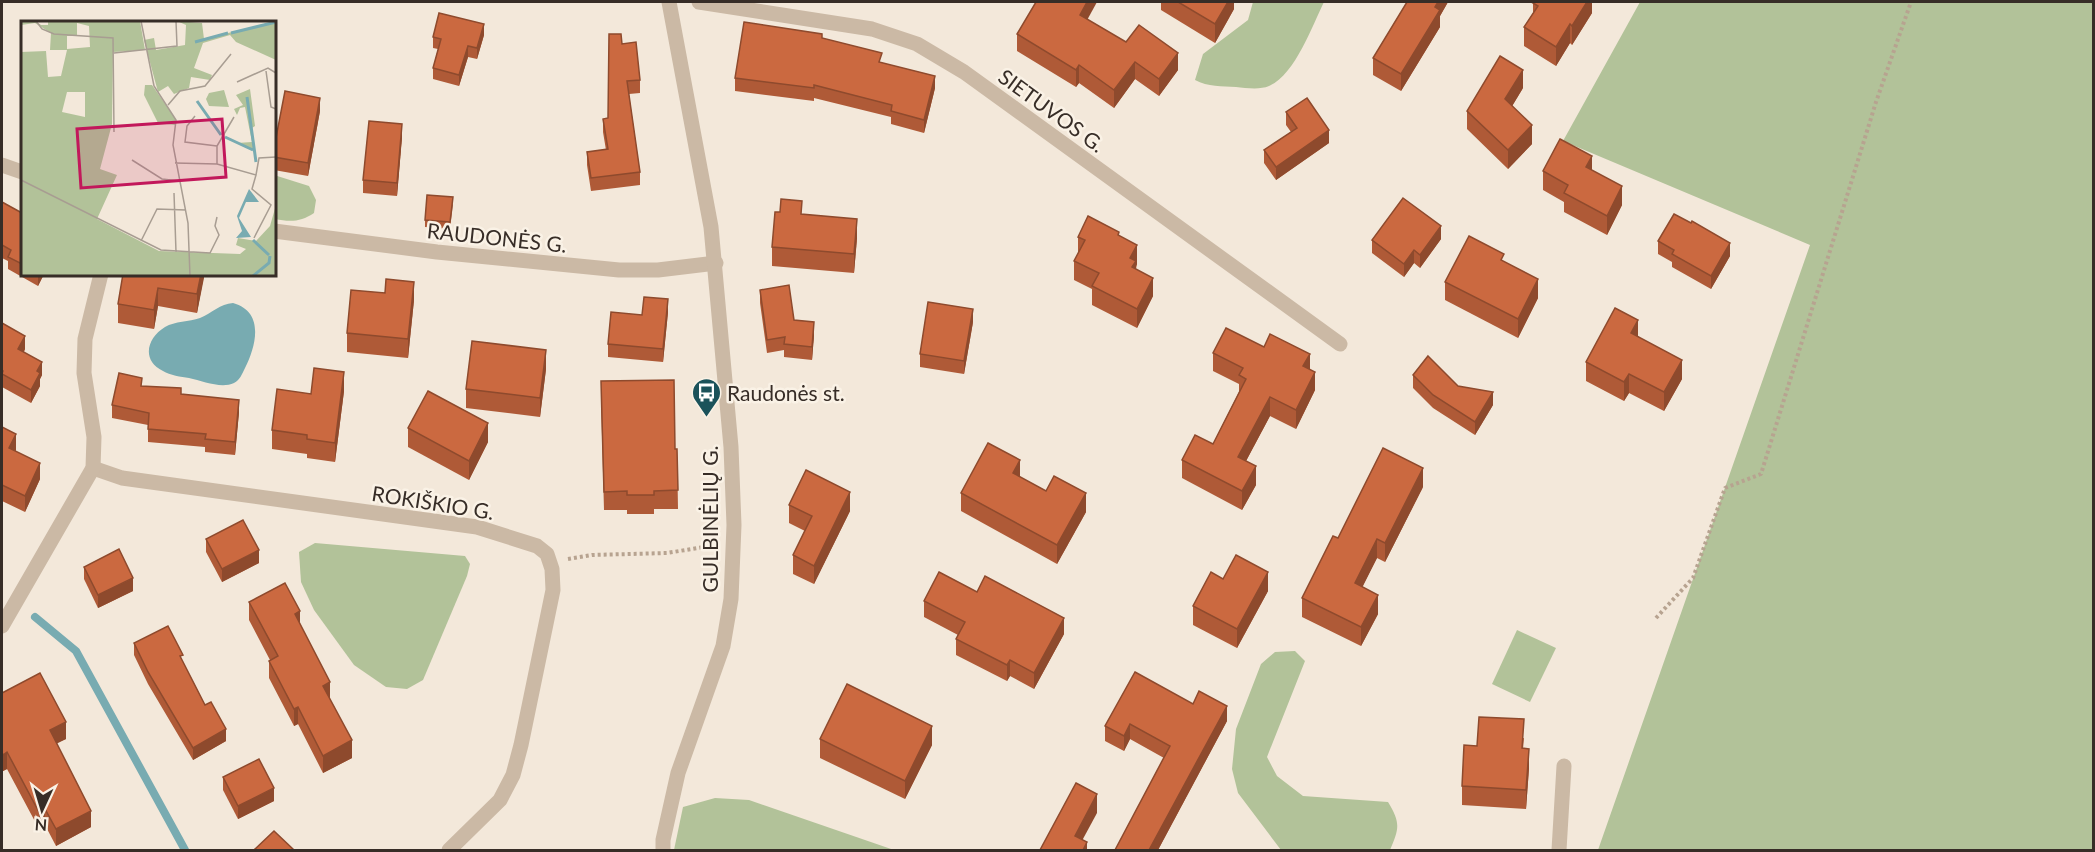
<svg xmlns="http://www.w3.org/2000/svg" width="2095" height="852" font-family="Lato,sans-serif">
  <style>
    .green { fill: #b2c299 }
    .water { fill: #78abb1 }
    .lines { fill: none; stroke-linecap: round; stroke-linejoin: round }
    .stream { stroke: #78abb1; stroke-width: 8 }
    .path { stroke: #b7a390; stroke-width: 4; stroke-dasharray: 3 3; stroke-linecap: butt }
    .minor { stroke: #cbb9a5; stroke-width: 15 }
    .wall { fill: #af5a37 }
    .shaded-wall { fill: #8e4a2d }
    .building { fill: #cb6940; stroke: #8e4a2d; stroke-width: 1.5 }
    .labels { text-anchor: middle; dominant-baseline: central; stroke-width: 5; stroke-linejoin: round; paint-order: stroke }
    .street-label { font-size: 21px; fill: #372d27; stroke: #faf2e6 }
    .poi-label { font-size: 21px; fill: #372d27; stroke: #faf2e6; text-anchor: start }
    .inset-river { fill: none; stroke: #78abb1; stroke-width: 3 }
    .inset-road { fill: none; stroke: #a89d92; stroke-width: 1.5 }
    .view { fill: #c2185b; fill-opacity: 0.15; stroke: #c2185b; stroke-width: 3 }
    .inset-edge { fill: none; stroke: #372d27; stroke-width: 3 }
  </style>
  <rect width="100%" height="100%" fill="#f3e8da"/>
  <!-- green -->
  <g class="green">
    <path d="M1253,2H1324C1312,26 1295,75 1269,86C1260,90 1246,88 1236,87C1222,86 1208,87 1195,80L1203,54L1248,20Z"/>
    <path d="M1640,2H2093V850H1598L1810,245L1563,141Z"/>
    <path d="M274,175L309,186L316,200L314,213C301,222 290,222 275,219Z"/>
    <path d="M315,543L465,556L470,564L467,576L423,680L407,689L386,687L354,665L314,610L301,582L299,552Z"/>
    <path d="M1517,630L1556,648L1530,702L1492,684Z"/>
    <path d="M1295,651L1305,661L1267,757L1277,776L1303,796L1388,802C1401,823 1399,829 1390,850H1281L1238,793L1232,769L1236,729L1261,664L1275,652Z"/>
    <path d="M715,798L749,800L894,850H674L683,807Z"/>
  </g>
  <!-- water -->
  <path class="water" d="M233,303C265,312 256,346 245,368C242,374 240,380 234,383C221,389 203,381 189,378C181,377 170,375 163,371C141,360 147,338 165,327C175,321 189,322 200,318C212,313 220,304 233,303Z"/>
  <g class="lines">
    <!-- stream -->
    <path class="stream" d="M35,617L76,651L185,850"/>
    <!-- path -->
    <g class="path">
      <path d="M568,559L592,555L667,553L716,545"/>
      <path d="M1656,618L1693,578L1725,488L1761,474L1876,102L1911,2"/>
    </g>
    <!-- minor -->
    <g class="minor">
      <path d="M699,2L872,29L917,44L964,72L1340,344"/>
      <path d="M2,165L22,172"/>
      <path d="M274,231L437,252L619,270H658L716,263"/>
      <path d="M93,468L122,478L477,527L537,546L547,554L552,569L553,590L521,745L513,775L500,800L449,850"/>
      <path d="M2,626L93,468L94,437L84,373L85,339L101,274"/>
      <path d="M663,850V840L678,773L723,646L731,599L734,525L731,447L711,227L669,2"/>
      <path d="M1559,850L1564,766"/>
    </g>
  </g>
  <!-- wall -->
  <g class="wall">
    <path d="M1161,2H1234V9L1215,43L1161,10Z"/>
    <path d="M1407,2H1448L1440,16V27L1401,91L1373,75V58Z"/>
    <path d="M1592,2V13L1572,45L1570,43L1556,66L1524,46V27L1533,13V3Z"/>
    <path d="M1087,20L1126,42L1178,70L1159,96L1135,79L1114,108L1079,83L1076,87L1017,51V34Z"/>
    <path d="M484,35L477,59L468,57L459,86L433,79V68L438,49L433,48V37Z"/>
    <path d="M822,38L882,63L935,88L924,133L891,124V117L814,98V101L735,91V78Z"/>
    <path d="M622,44L640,80V93L629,94L640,172V185L591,191L587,165V152L606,150L603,132V119L608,118Z"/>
    <path d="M1523,88L1512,106L1532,144L1508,169L1467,129V111Z"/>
    <path d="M320,111L308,176L274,170V148Z"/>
    <path d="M1286,112L1329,143L1276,180L1264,163V150L1291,132L1286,125Z"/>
    <path d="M402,137L397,196L363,193V180Z"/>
    <path d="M1592,170L1622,205L1607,235L1564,212V202L1543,190V171Z"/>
    <path d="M2,202L22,213V274H44L38,286L8,269V261L2,258Z"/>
    <path d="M453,204L450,229L425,227V220Z"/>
    <path d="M802,214L857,238L854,273L772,266V247Z"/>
    <path d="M1119,236L1137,264L1136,269L1153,296L1137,328L1092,305V289L1074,280V261L1078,255V237Z"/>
    <path d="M1441,239L1420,268L1414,263L1404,277L1372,253V240Z"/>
    <path d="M1658,241L1730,256L1711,289L1672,267V262L1658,254Z"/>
    <path d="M1504,261L1538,298L1518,338L1445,300V282Z"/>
    <path d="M123,274H204L197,313L158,306L154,329L118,323V304Z"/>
    <path d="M760,290L794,320L814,335L812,360L784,357V350L767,353L760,303Z"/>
    <path d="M414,300L408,358L347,352V333Z"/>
    <path d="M668,312L663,362L608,357V344L642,315Z"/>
    <path d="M973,322L964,374L920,367V354Z"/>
    <path d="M2,323L25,349L24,352L42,375L40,379V386L31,403L2,387Z"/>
    <path d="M1638,336L1682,379L1664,411L1629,393L1624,401L1586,381V362Z"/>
    <path d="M1213,353L1310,369L1315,390L1296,429L1270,416L1246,461L1256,485L1242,510L1182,478V460L1213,444L1239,392V384L1213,371Z"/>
    <path d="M546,369L540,417L466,408V389Z"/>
    <path d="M1413,375L1458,386L1493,405L1475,435L1433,408L1413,388Z"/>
    <path d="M142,386L181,394L239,412L235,455L205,452V447L148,442V425L112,418V405Z"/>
    <path d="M344,391L335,462L307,458V454L272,449V430L311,394Z"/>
    <path d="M601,400L675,449H677L678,509H654V514H627V510H604Z"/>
    <path d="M2,427L16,450L15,451L40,479L25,512L2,501Z"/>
    <path d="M408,428L488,442L469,480L408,447Z"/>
    <path d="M1020,477L1086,512L1057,564L961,511V493Z"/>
    <path d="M1423,487L1385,562L1377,558L1362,587L1378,614L1361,646L1302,617V598L1338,538Z"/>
    <path d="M789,505L850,511L814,584L793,574V555L805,531L789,523Z"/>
    <path d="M206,539L259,563L222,582L206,552Z"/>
    <path d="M84,567L133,591L98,608L84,579Z"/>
    <path d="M1223,579L1268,591L1237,648L1193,625V606Z"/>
    <path d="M977,592L1064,634L1034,689L1010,676L1007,681L956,655V639L958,635L924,617V601Z"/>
    <path d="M249,602L300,624L330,699L352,758L323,773L298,724L294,726L269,678V661L270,660L249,620Z"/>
    <path d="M134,643L183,662L205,705L226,741L193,760L148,684L134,655Z"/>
    <path d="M2,693L66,739L56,743L91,827L56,846L45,825L39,829L7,769L3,771L2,768Z"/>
    <path d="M1193,704L1227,721L1158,850H1115L1164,758L1130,739L1124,751L1105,741V726Z"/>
    <path d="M1524,738L1523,749L1529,768L1526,809L1462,805V786L1477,746Z"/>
    <path d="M820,739L932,745L905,799L820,758Z"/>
    <path d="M223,777L274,801L238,819L223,790Z"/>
  </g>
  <!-- shaded-wall -->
  <g class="shaded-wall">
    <path d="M1087,2H1097L1080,33V15Z"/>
    <path d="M1228,2H1234V9L1215,43V24Z"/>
    <path d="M1438,2H1448L1440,16V27L1401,91V74Z"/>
    <path d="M1586,2H1592V13L1572,45V26Z"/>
    <path d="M484,24V35L477,59V48Z"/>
    <path d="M1570,24V43L1556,66V47Z"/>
    <path d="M468,46V57L459,86V75Z"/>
    <path d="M1178,53V70L1159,96V79Z"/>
    <path d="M1135,62V79L1114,108V90Z"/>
    <path d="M1079,65V83L1076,87V70Z"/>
    <path d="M1523,70V88L1505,118V99Z"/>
    <path d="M935,76V88L924,133V120Z"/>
    <path d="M320,98V111L308,176V163Z"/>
    <path d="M402,124V137L397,196V183Z"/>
    <path d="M1532,125V144L1508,169V150Z"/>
    <path d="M1329,130V143L1276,180V167Z"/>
    <path d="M1592,156V174L1586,167Z"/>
    <path d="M1622,186V205L1607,235V216Z"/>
    <path d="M857,219V238L854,273V254Z"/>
    <path d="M1441,226V239L1420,268V255Z"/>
    <path d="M1730,243V256L1711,289V276Z"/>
    <path d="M1137,245V264L1136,266V280L1130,258Z"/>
    <path d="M1414,250V263L1404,277V264Z"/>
    <path d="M38,274H44L38,286Z"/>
    <path d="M201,274H204V278L197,313V294Z"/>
    <path d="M1153,278V296L1137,328V309Z"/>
    <path d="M1538,279V298L1518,338V319Z"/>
    <path d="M414,282V300L408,358V339Z"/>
    <path d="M158,288V306L154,329V310Z"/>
    <path d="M668,299V312L663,362V349Z"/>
    <path d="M973,309V322L964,374V361Z"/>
    <path d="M1638,320V339L1631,333Z"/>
    <path d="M814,322V335L812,360V347Z"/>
    <path d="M25,336V349L18,362V349Z"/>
    <path d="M546,350V369L540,417V398Z"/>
    <path d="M1310,354V372L1303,366Z"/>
    <path d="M1682,360V379L1664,411V392Z"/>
    <path d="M42,362V375L40,379V386L31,403V390L37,371Z"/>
    <path d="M344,372V391L335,462V443Z"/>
    <path d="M1315,372V390L1296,429V410Z"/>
    <path d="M1629,374V393L1624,401V382Z"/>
    <path d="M1493,392V405L1475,435V422Z"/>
    <path d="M1270,397V416L1238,476V457Z"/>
    <path d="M239,400V412L235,455V442Z"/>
    <path d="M488,423V442L469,480V461Z"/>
    <path d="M16,434V450L9,464V448Z"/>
    <path d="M1020,460V479L1013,473Z"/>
    <path d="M40,463V479L25,512V496Z"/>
    <path d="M1256,466V485L1242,510V491Z"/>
    <path d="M1423,468V487L1385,562V543Z"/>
    <path d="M850,492V511L814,584V566Z"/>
    <path d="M1086,493V512L1057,564V545Z"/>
    <path d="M1377,539V558L1355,602V583Z"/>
    <path d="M259,550V563L222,582V569Z"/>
    <path d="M1268,572V591L1237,648V629Z"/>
    <path d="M133,578V591L98,608V595Z"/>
    <path d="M1378,595V614L1361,646V627Z"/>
    <path d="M300,611V629L295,614Z"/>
    <path d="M1064,618V634L1034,689V673Z"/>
    <path d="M1010,660V676L1007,681V665Z"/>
    <path d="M330,682V700L323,686Z"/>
    <path d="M1227,706V721L1158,850H1149Z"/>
    <path d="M298,707V724L294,726V709Z"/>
    <path d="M66,722V739L50,747V730Z"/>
    <path d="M1130,724V739L1124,751V736Z"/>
    <path d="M932,726V745L905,799V781Z"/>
    <path d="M226,729V741L193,760V748Z"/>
    <path d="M352,740V758L323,773V756Z"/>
    <path d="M1529,749V768L1526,809V790Z"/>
    <path d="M7,752V769L3,771V755Z"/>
    <path d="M274,788V801L238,819V806Z"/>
    <path d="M1097,794V813L1077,850L1075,836Z"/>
    <path d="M45,809V825L39,829V812Z"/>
    <path d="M91,811V827L56,846V829Z"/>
    <path d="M1087,842V850H1083Z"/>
  </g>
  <!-- building -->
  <g class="building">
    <path d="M1036,2H1087L1080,15L1126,42L1139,25L1178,53L1159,79L1135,62L1114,90L1079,65L1076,70L1017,34Z"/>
    <path d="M1178,2H1228L1215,24Z"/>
    <path d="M1407,2H1438L1435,7L1440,10L1401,74L1373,58Z"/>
    <path d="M1535,2H1587L1572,26L1570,24L1556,47L1524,27L1538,6L1533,3Z"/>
    <path d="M439,13L484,24L477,48L468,46L459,75L433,68L441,39L433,37Z"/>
    <path d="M744,22L822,34V38L882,53L879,62L935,76L924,120L891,111L892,105L814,85V88L735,78Z"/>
    <path d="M609,34H621L622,44L636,42L640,80L627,81L640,172L591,178L587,152L608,149L603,119L608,118Z"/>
    <path d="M1500,56L1523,70L1505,99L1532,125L1508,150L1467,111Z"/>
    <path d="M285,91L320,98L308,163L274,157V148Z"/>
    <path d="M1307,98L1329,130L1276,167L1264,150L1297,128L1286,112Z"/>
    <path d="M369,121L402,124L397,183L363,180Z"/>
    <path d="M1560,139L1592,156L1586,167L1622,186L1607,216L1564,193L1568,185L1543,171Z"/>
    <path d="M427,195L453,197L450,222L425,220Z"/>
    <path d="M1403,198L1441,226L1420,255L1414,250L1404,264L1372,240Z"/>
    <path d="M781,199L802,201L801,214L857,219L854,254L772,247L775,212H780Z"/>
    <path d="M2,202L22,213V264L8,257L11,250L2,245Z"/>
    <path d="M1674,214L1691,223L1692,221L1730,243L1711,276L1672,254L1674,250L1658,241Z"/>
    <path d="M1088,216L1119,232L1118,235L1137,245L1130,258L1136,261L1132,267L1153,278L1137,309L1092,286L1099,273L1074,261L1085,240L1078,237Z"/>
    <path d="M1469,236L1504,254L1501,260L1538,279L1518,319L1445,282Z"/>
    <path d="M123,274H201L197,294L158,288L154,310L118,304Z"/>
    <path d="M386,279L414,282L408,339L347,333L351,290L385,293Z"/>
    <path d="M789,285L794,320L814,322L812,347L784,344L785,337L767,340L760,290Z"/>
    <path d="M644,297L668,299L663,349L608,344L611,312L642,315Z"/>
    <path d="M928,302L973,309L964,361L920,354Z"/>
    <path d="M1615,308L1638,320L1631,333L1682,360L1664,392L1629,374L1624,382L1586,362Z"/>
    <path d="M2,323L25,336L18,349L42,362L37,371L40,373L31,390L2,374L3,371L2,370Z"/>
    <path d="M1226,328L1264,347L1270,334L1310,354L1303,366L1315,372L1296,410L1270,397L1238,457L1256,466L1242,491L1182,460L1195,435L1213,444L1246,379L1239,375L1243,368L1213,353Z"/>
    <path d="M472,341L546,350L540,398L466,389Z"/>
    <path d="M1428,356L1458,386L1493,392L1475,422L1433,395L1413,375Z"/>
    <path d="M314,368L344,372L335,443L307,439V435L272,430L277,389L311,394Z"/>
    <path d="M119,373L142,378L141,386L181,388V394L239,400L235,442L205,439L206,434L148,429L149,413L112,405Z"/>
    <path d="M674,380L675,449H677L678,490L654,491V495H627V491L604,492L601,381Z"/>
    <path d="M428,391L488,423L469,461L408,428Z"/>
    <path d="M2,427L16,434L9,448L40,463L25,496L2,485Z"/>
    <path d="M988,443L1020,460L1013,473L1046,491L1054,476L1086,493L1057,545L961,493Z"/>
    <path d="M1383,448L1423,468L1385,543L1377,539L1355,583L1378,595L1361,627L1302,598L1333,536L1338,538Z"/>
    <path d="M806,470L850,492L814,566L793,555L812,516L789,505Z"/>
    <path d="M243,520L259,550L222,569L206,539Z"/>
    <path d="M119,549L133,578L98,595L84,567Z"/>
    <path d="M1236,555L1268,572L1237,629L1193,606L1211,572L1223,579Z"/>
    <path d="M939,572L977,592L985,576L1064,618L1034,673L1010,660L1007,665L956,639L965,622L924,601Z"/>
    <path d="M285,583L300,611L295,614L330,682L323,686L352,740L323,756L298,707L294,709L269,661L278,656L249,602Z"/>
    <path d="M168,626L183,655L180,656L205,705L211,702L226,729L193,748L148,672L134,643Z"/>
    <path d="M1135,672L1193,704L1199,691L1227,706L1149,850H1115L1170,746L1130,724L1124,736L1105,726Z"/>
    <path d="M40,673L66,722L50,730L91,811L56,829L45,809L39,812L7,752L3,755L2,752V693Z"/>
    <path d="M847,684L932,726L905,781L820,739Z"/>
    <path d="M1479,717L1524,719L1522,748L1529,749L1526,790L1462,786L1464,745L1477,746Z"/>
    <path d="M259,759L274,788L238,806L223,777Z"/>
    <path d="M1076,783L1097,794L1075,836L1087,842L1083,850H1040Z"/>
    <path d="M274,831L294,850H254Z"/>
  </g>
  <!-- icons -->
  <defs>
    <symbol id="bus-pin" viewBox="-11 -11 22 30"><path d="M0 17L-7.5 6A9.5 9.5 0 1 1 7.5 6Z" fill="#1b525a" stroke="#faf2e6"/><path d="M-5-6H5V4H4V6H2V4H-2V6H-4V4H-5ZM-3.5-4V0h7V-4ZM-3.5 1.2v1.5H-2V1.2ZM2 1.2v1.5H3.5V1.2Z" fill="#fff"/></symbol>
  </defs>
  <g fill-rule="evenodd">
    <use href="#bus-pin" x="690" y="376" width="33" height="45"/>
  </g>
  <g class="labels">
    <!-- street labels -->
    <g class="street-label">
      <text transform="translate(1052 110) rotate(36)">SIETUVOS G.</text>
      <text transform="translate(497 237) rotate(6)">RAUDONĖS G.</text>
      <text transform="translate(433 502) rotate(9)">ROKIŠKIO G.</text>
      <text transform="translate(709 519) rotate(-90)">GULBINĖLIŲ G.</text>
    </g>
    <!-- poi labels -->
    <g class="poi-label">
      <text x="727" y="392">Raudonės st.</text>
    </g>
  </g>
  <!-- overview -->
  <g transform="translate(21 21)">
    <rect width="255" height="255" fill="#f3e8da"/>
    <path d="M0,0H14L20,4H27V0H119L124,29L92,31L91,103L79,148L96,154L76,198L138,230L219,233L225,228L215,224L217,217L235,220L249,205L255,184V255H0V31L25,30L27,56L40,55L46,29H29L30,12L14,2L0,4ZM56,2L68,5L69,26L46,28V15H56ZM46,71H64V96L41,91ZM156,0L181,2L183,18L255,0V39L215,21L209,14L182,22L173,47L191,54L189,59L170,56L168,67L153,73L147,65L137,71L123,19L133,17L135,29L164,24L165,4ZM124,64H131L154,97V104L137,102L123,74ZM229,68L234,105L231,107L234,130L216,122L231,121L224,86L219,87L216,94L213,88L222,84L215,74ZM203,69L208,86L188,85L185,78L188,72Z" fill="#b2c299" fill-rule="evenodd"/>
    <path d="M228,168L238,181H225L218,197L230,216L215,217L221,210L216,195Z" fill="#78abb1"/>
    <path class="inset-river" d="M210,12L255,1M174,21L207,12M226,76L235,141M176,80L200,114M204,116L232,129M232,219L248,234M232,255L248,242L249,235"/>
    <path class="inset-road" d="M15,0L21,8L33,13L92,17L93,111M120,0L133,65L155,99L152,124L167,202L169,255M93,32L156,25L155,0M245,50L250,86L255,88M216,61L247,47L255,52M147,84L159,70L184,65L210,33M174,95L166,105L164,121L196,125M111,139L141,158L159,160M154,142L196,143L235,154L238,137L255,136M196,143V125L213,96M0,159L140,229L189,232L198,214L194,205L196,196M153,172L155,231M233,217L250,184L231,168L235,154M120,220L136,188L165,189"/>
    <path class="view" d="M201,98L205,156L60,167L56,108Z"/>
    <rect width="255" height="255" class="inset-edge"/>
  </g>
  <!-- border -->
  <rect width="2095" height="852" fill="none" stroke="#372d27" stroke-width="6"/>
  <!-- north arrow -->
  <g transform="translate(42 810) rotate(184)" stroke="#faf2e6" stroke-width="4.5" paint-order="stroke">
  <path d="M0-4.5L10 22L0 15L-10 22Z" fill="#372d27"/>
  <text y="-9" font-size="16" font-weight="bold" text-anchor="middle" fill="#372d27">N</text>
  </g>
</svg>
